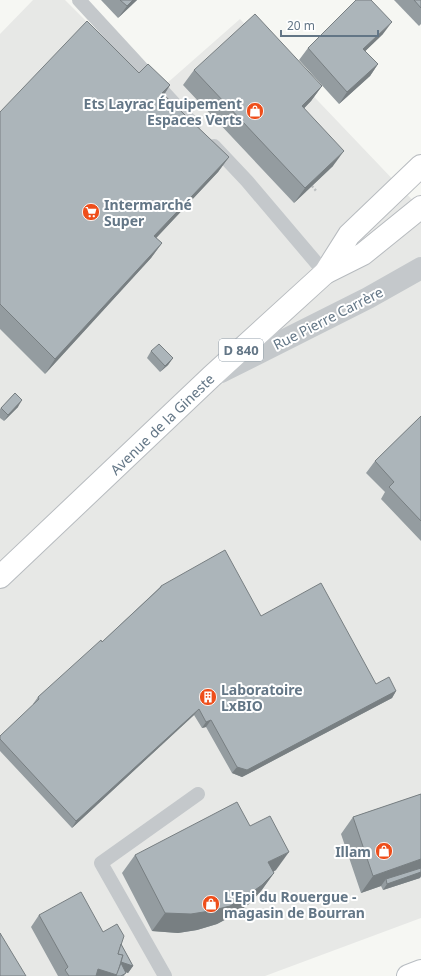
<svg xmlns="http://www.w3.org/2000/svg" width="421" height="976" font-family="'Noto Sans',sans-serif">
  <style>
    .built { fill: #e7e8e6 }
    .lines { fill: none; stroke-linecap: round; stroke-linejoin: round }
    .secondary-casing { stroke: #b8bdc2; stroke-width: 24 }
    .primary-casing { stroke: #b7bbbf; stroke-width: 24 }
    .path { stroke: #bdc0c2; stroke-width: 2.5; stroke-dasharray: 2 2; stroke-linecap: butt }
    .lane { stroke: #c4c8cb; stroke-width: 14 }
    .street { stroke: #c4c8cb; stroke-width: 22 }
    .secondary { stroke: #fff; stroke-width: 22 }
    .primary { stroke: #fff; stroke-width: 22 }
    .wall { fill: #949ca0 }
    .shaded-wall { fill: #787f82 }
    .building { fill: #acb5ba; stroke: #787f82 }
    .labels { text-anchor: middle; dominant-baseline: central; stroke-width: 4; stroke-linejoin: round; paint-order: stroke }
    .shield { fill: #fff; stroke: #929faa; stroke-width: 1 }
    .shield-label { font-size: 13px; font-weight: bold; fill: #637686 }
    .poi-label { font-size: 14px; font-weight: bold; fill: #637686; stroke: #fff; text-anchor: start }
    .street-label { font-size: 14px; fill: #637686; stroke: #fff }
  </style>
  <rect width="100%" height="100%" fill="#f6f7f3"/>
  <!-- built -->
  <path class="built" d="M33,0H65L157,92L240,19L421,209V918L265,976H0V34Z"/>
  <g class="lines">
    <defs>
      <path id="secondary" d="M408,976L421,971"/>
      <g id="primary">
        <path d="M325,273L363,254L421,207"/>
        <path d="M0,577L212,376L325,273L349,235L421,166"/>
      </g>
    </defs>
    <!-- secondary casing -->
    <use href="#secondary" class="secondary-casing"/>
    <!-- primary casing -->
    <use href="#primary" class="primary-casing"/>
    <!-- path -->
    <path class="path" d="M312,186L317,192"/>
    <!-- lane -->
    <g class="lane">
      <path d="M79,0L194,125"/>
      <path d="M214,146L247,181L325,273"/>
      <path d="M165,976L101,863L198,794"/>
    </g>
    <!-- street -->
    <path class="street" d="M221,372L368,298L421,268"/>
    <!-- secondary -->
    <use href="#secondary" class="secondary"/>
    <!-- primary -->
    <use href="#primary" class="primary"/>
  </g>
  <!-- wall -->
  <g class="wall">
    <path d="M101,0H137L118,18Z"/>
    <path d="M394,0H421V24L419,26Z"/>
    <path d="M383,34L365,51L378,64L370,76L339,104L299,60L308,48Z"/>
    <path d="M194,70L322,86L311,101L304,108L333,166L294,203L183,85Z"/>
    <path d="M139,73L170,85L164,95L229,157L218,172L156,238L162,243L151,258L45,374L0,329V112Z"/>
    <path d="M151,351L173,358L168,365L160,372L147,358Z"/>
    <path d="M15,393L18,407L4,421L0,418V409Z"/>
    <path d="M421,416V541L381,499L385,492L366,473L375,461Z"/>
    <path d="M161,586L261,616L376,684L396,691L392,698L242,777L232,773L206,727L202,728L194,715L72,828L0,751V736L34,705L33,704L38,697L102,642L157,590Z"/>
    <path d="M421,794V876L420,878L383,890L381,886L361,893L341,834L353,817Z"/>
    <path d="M250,826L276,870L273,872L274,873L261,891L249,904L232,916L217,924L197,930L178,933L152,931L122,873L135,855Z"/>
    <path d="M39,915L103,932L121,944L133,966L128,973L126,972L124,976H58L31,927Z"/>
  </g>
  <!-- shaded-wall -->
  <g class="shaded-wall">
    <path d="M133,0H137L118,18L127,6Z"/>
    <path d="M392,22L383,34L355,61L363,49Z"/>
    <path d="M378,64L370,76L339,104L347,92Z"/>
    <path d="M170,85L160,101L162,93Z"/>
    <path d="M322,86L311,101L292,121L302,106Z"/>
    <path d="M344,151L333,166L294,203L305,188Z"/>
    <path d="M229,157L218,172L144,251L154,236Z"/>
    <path d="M162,243L151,258L45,374L55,359Z"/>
    <path d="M173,358L168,365L160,372L165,366Z"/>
    <path d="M22,400L18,407L4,421L8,415Z"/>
    <path d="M396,691L392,698L242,777L232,773L237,767Z"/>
    <path d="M199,709L194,715L72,828L76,821Z"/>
    <path d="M211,720L206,727L202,728L206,722Z"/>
    <path d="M289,852L276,870L256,881L268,862Z"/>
    <path d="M421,859V876L420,878L383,890L387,884L386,879L381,886L361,893L373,876Z"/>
    <path d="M274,873L261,891L249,904L232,916L217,924L197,930L178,933L152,931L165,913Z"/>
    <path d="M119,961L133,966L128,973L117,969Z"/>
    <path d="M98,969L117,975L116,976H94Z"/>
  </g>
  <!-- building -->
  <g class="building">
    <path d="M120,0H133L127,6Z"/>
    <path d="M356,0H371L392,22L363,49L378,64L347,92L308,48Z"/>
    <path d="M414,0H421V8Z"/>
    <path d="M255,14L322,86L302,106L344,151L305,188L194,70Z"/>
    <path d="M87,21L139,73L148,64L170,85L162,93L229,157L154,236L162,243L55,359L0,304V112Z"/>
    <path d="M159,344L173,358L165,366L151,351Z"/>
    <path d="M15,393L22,400L8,415L1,408Z"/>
    <path d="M421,416V521L389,487L394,482L375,461Z"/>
    <path d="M225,550L261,616L321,583L376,684L389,677L396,691L247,770L237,767L211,720L206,722L199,709L76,821L0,739V736L39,699L38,697L101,640L102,642L161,587V586Z"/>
    <path d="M421,794V859L373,876L353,817Z"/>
    <path d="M237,802L250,826L270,816L289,852L268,862L274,873L262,885L245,897L230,906L210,911L191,914L165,913L135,855Z"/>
    <path d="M421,868V872L387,884L386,879Z"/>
    <path d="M81,892L103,932L117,924L124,936L118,954L123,955L117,975L98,969L96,976H69L65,970L68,967L39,915Z"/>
    <path d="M0,933L26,976H0Z"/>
    <path d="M121,944L133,966L121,962L123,955L118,954Z"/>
    <path d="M121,963L126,973L121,976H116Z"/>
  </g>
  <!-- icons -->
  <defs>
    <symbol id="shop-disc" viewBox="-11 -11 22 22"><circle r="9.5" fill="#ee4e1b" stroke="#fff"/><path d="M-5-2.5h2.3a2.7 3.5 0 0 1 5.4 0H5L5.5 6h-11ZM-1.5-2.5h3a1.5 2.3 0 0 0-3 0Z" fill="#fff"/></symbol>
    <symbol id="supermarket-disc" viewBox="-11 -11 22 22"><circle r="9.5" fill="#ee4e1b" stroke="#fff"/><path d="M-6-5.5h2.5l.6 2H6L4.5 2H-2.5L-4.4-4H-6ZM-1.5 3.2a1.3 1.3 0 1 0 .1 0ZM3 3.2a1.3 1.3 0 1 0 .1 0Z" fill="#fff"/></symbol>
    <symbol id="building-disc" viewBox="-11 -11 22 22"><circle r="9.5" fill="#ee4e1b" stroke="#fff"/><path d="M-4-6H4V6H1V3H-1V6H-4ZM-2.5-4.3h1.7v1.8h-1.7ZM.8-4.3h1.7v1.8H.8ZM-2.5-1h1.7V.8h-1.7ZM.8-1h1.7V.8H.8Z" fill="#fff"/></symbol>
  </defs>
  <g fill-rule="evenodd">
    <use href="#shop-disc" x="245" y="101" width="20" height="20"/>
    <use href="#supermarket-disc" x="81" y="202" width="20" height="20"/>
    <use href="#building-disc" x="198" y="687" width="20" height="20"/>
    <use href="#shop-disc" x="374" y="841" width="20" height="20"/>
    <use href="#shop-disc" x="201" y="894" width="20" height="20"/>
  </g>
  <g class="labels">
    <!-- shield labels -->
    <rect class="shield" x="219" y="339" width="44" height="22" rx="3"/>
    <g class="shield-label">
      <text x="241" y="350">D 840</text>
    </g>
    <!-- poi labels -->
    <g class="poi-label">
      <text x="242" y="103" text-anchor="end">Ets Layrac Équipement<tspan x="242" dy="16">Espaces Verts</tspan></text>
      <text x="104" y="204">Intermarché<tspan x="104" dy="16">Super</tspan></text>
      <text x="221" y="689">Laboratoire<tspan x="221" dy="16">LxBIO</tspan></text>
      <text x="371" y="851" text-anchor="end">Illam</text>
      <text x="224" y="896">L'Epi du Rouergue -<tspan x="224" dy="16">magasin de Bourran</tspan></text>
    </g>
    <!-- street labels -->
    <g class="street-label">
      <text transform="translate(328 318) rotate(-27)">Rue Pierre Carrère</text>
      <text transform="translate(162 424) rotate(-44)">Avenue de la Gineste</text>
    </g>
  </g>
  <!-- scale -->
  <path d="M281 30v6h97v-6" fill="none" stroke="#637686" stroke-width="2"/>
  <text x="287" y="30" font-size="12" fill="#637686" stroke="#ffffff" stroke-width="3" paint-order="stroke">20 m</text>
</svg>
